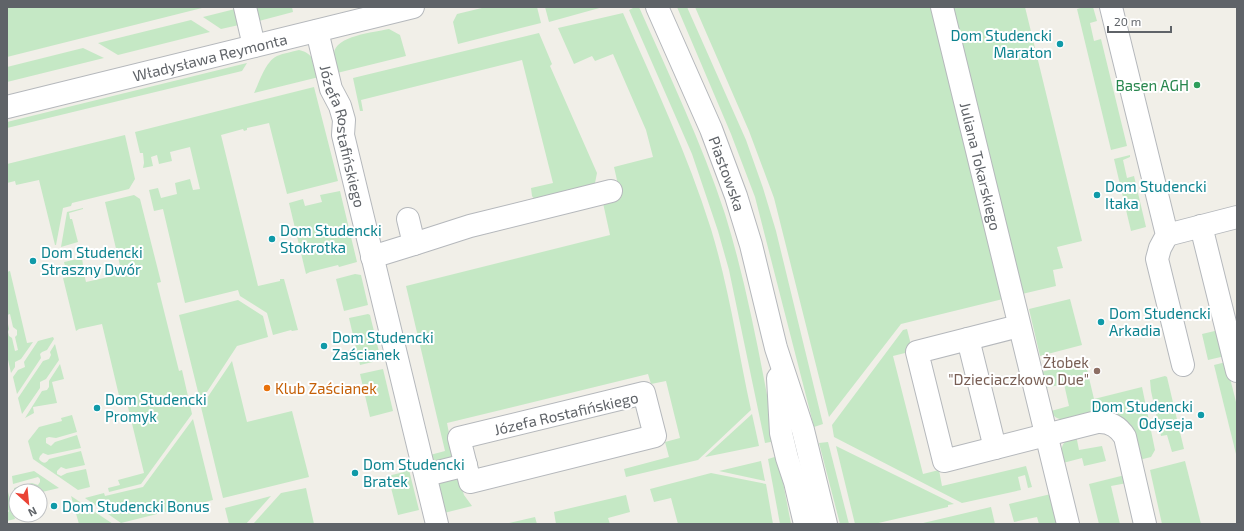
<svg xmlns="http://www.w3.org/2000/svg" width="1244" height="531" font-family="'Exo 2',sans-serif">
  <style>
    .green { fill: #c5e8c5 }
    .lines { fill: none; stroke-linecap: round; stroke-linejoin: round }
    .minor-casing { stroke: #b5b8bc; stroke-width: 24 }
    .minor { stroke: #fff; stroke-width: 22 }
    .culture-dot { fill: #0f9aa8; stroke: #fff; stroke-width: 1.5 }
    .leisure-dot { fill: #2e9e5b; stroke: #fff; stroke-width: 1.5 }
    .education-dot { fill: #8d6e63; stroke: #fff; stroke-width: 1.5 }
    .food-dot { fill: #e8710a; stroke: #fff; stroke-width: 1.5 }
    .labels { text-anchor: middle; dominant-baseline: central; stroke-width: 4; stroke-linejoin: round; paint-order: stroke }
    .culture-label { font-size: 15px; fill: #0d838f; stroke: #fff; text-anchor: start }
    .street-label { font-size: 15px; fill: #5f6368; stroke: #fff }
    .leisure-label { font-size: 15px; fill: #27864d; stroke: #fff; text-anchor: end }
    .education-label { font-size: 15px; fill: #785e54; stroke: #fff; text-anchor: end }
    .food-label { font-size: 15px; fill: #c56008; stroke: #fff; text-anchor: start }
  </style>
  <rect width="100%" height="100%" fill="#f1efe8"/>
  <!-- green -->
  <g class="green">
    <path d="M7,7H206L7,57Z"/>
    <path d="M257,7H292L293,12L259,21Z"/>
    <path d="M486,7H537L541,23L458,44L453,22L457,14Z"/>
    <path d="M545,7H603L549,22Z"/>
    <path d="M635,7H639C669,75 702,143 725,214C748,288 761,365 776,441L765,443L729,270L718,231L692,154L629,10Z"/>
    <path d="M677,7H687L746,140L763,188L776,231L823,424L814,427L755,197L731,134Z"/>
    <path d="M695,7H932L1003,299L901,324L829,417L774,198L749,131Z"/>
    <path d="M952,7H1025L1082,241L1057,247L1063,268L1053,270L1056,286L1022,294Z"/>
    <path d="M1084,7H1093L1097,21L1090,23L1094,41L1101,39L1127,146L1111,150L1077,9Z"/>
    <path d="M235,9L239,25L221,29L203,17Z"/>
    <path d="M623,13C654,84 688,155 711,229C729,288 738,350 751,410L698,460L626,477L624,469L669,457L665,442L680,438L666,381L651,384L648,374L447,423L453,454L448,462L438,464L432,461L430,455L445,451L406,286L610,235L603,203L621,198L614,167L653,157L646,130L613,54L595,61L592,56L574,64L558,28Z"/>
    <path d="M191,20L210,32L118,55L98,43Z"/>
    <path d="M389,29L400,35L406,56L337,73C336,67 334,60 334,54C334,36 375,32 389,29Z"/>
    <path d="M539,33L552,64L550,66L597,173L595,183L591,186L535,200L532,196L531,188L553,183L522,60L361,100L363,111H360L353,78Z"/>
    <path d="M83,48L104,58L7,82V67Z"/>
    <path d="M299,50C314,53 315,64 319,77L254,93C260,81 265,62 277,56C284,53 292,52 299,50Z"/>
    <path d="M247,63L242,71L7,128V122Z"/>
    <path d="M314,87L338,181L287,194L269,123L247,128V130L244,131L243,129L221,135L258,286L280,281V279H284L298,330L292,331L291,330L273,335L267,313L240,296L238,290L185,303L163,209L154,211L149,190L158,188L161,198L177,194L175,183L190,179L193,190L200,189L190,147L170,152L172,161L159,164L157,155L151,157L153,166L143,168L144,163L143,153H140L135,132Z"/>
    <path d="M125,135L135,179L129,189L72,203L71,206L63,208L56,245H55L39,180L16,185L15,181L7,183V164Z"/>
    <path d="M1130,155V157L1123,160L1127,178L1134,176L1146,227L1131,231L1114,159Z"/>
    <path d="M340,191L357,262L339,267L338,265L310,272L306,274L289,203L303,199L305,206L322,202L320,195Z"/>
    <path d="M134,195L140,199L161,282L157,283L179,371L182,370L192,414L141,484L109,492L108,488L120,485L118,480L144,473L127,403L121,404L102,324L79,329L76,331L63,278L68,277L64,262L82,258L83,265H82L86,282L122,274L105,202Z"/>
    <path d="M83,208V209L69,213L70,219H72L78,242L61,247L67,212Z"/>
    <path d="M10,271L27,343L33,342L21,359L15,362V367L11,373L7,355V319L9,329L8,332L9,336L12,338L15,351L18,350L15,337L17,335V330L13,327L10,314L7,315V272Z"/>
    <path d="M355,274L361,275L368,305L344,311L336,279Z"/>
    <path d="M1070,299L1082,345L1040,356L1029,309Z"/>
    <path d="M238,300L263,316L268,337L237,346L201,401L200,400L179,315Z"/>
    <path d="M368,314L370,315L381,360L360,365L349,318Z"/>
    <path d="M907,329L911,345L908,346L909,352L893,356L923,474L939,470L942,486L1026,466L1032,487L1028,488L1025,475L1018,477L1021,490L962,503L834,437L832,425L903,330Z"/>
    <path d="M1219,330L1225,356L1208,360L1202,334Z"/>
    <path d="M53,337L54,339L47,350L42,352L40,354L41,358L17,394L13,377L18,370L25,367L24,362L38,341Z"/>
    <path d="M55,344L59,360L46,379L40,382V388L22,414L18,398L43,361L49,359L51,355L50,352Z"/>
    <path d="M232,361L247,422L292,411L309,477L223,498L201,407Z"/>
    <path d="M1085,361L1094,399L1142,387L1155,450L1151,457L1139,460L1122,419L1117,414L1108,412L1064,420C1058,419 1053,417 1051,411L1069,406L1064,384L1045,388L1041,372Z"/>
    <path d="M1226,362L1237,406V458L1214,365Z"/>
    <path d="M60,364L64,379L52,382L57,403L33,407L34,413L25,418L42,391L47,390L49,387V381Z"/>
    <path d="M383,369L393,411L370,417L360,374Z"/>
    <path d="M1165,376L1167,377L1184,449L1172,452L1167,435L1161,436L1151,391L1150,380Z"/>
    <path d="M752,414L759,446L705,457Z"/>
    <path d="M72,415L77,432L56,438L49,437L46,438V443L51,446L55,442L77,435L81,448L48,455L43,453L40,456L39,459C43,464 46,464 49,459L81,451L85,465L66,469L61,467L57,471V474L61,476L67,473L86,469L90,487L78,490L33,459L28,441L39,427L62,421L61,418Z"/>
    <path d="M193,419L213,500L121,523L85,498L104,493L105,496L143,487Z"/>
    <path d="M1076,435L1079,450L1102,446L1106,461L1084,466L1082,458L1063,463C1060,446 1061,442 1076,435Z"/>
    <path d="M828,442L849,524H840L819,443Z"/>
    <path d="M836,446L954,504L948,505V507L874,524H855Z"/>
    <path d="M778,456L791,524H780L768,459Z"/>
    <path d="M761,461L765,481L719,471Z"/>
    <path d="M1185,461L1201,524H1162L1150,470Z"/>
    <path d="M406,464L408,466L419,510L398,515L388,476L404,472L403,465Z"/>
    <path d="M34,471L59,488L42,492L41,489L34,491H16V496L14,488L32,483L38,485L40,482V479L38,477L13,484L12,476Z"/>
    <path d="M711,473L766,484L773,524H678L671,498L654,502L650,489Z"/>
    <path d="M1125,475L1127,483L1111,486L1120,524H1099L1089,484Z"/>
    <path d="M456,478L459,479L464,495L472,506L444,513L438,486L442,480Z"/>
    <path d="M7,488L15,519L7,521V514L9,511L7,508Z"/>
    <path d="M306,488L314,524H253L281,493Z"/>
    <path d="M1051,494L1058,524H1039L1037,517L1014,522L1009,504Z"/>
    <path d="M626,495L630,512L608,518L610,524H556L554,512Z"/>
    <path d="M71,496L113,524H79Z"/>
    <path d="M271,496L246,524H229L225,508Z"/>
    <path d="M991,507L995,524H919Z"/>
    <path d="M535,517L537,524H505Z"/>
  </g>
  <g class="lines">
    <defs>
      <g id="minor">
        <path d="M245,7L254,46"/>
        <path id="s1" d="M657,7L711,129L736,196L751,245L776,348L803,430L826,524"/>
        <path id="s2" d="M942,7L1068,524"/>
        <path d="M1111,7L1167,235L1160,248L1157,259L1183,365"/>
        <path id="s3" d="M317,31L331,89L340,106L344,120L343,135L437,524"/>
        <path id="s4" d="M7,107L413,7"/>
        <path d="M1201,226L1237,371"/>
        <path d="M1167,235L1237,217"/>
        <path d="M414,244L470,226L611,191"/>
        <path d="M372,257L414,244L408,219"/>
        <path d="M1019,326L917,352L944,461L1097,422C1109,421 1119,427 1125,437L1145,524"/>
        <path d="M968,339L995,448"/>
        <path d="M778,378L781,433L787,458L795,482L805,524"/>
        <path d="M644,393L655,436L470,482L459,438Z"/>
        <path d="M426,475L466,465"/>
      </g>
    </defs>
    <!-- minor casing -->
    <use href="#minor" class="minor-casing"/>
    <!-- minor -->
    <use href="#minor" class="minor"/>
  </g>
  <!-- markers -->
  <g class="culture-dot">
    <circle cx="1060" cy="44" r="4"/>
    <circle cx="1097" cy="195" r="4"/>
    <circle cx="272" cy="239" r="4"/>
    <circle cx="33" cy="261" r="4"/>
    <circle cx="1101" cy="322" r="4"/>
    <circle cx="324" cy="346" r="4"/>
    <circle cx="97" cy="408" r="4"/>
    <circle cx="1201" cy="415" r="4"/>
    <circle cx="355" cy="473" r="4"/>
    <circle cx="54" cy="506" r="4"/>
  </g>
  <circle class="leisure-dot" cx="1197" cy="85" r="4"/>
  <circle class="education-dot" cx="1097" cy="371" r="4"/>
  <circle class="food-dot" cx="267" cy="388" r="4"/>
  <g class="labels">
    <!-- culture labels -->
    <g class="culture-label">
      <text x="1052" y="35" text-anchor="end">Dom Studencki<tspan x="1052" dy="17">Maraton</tspan></text>
      <text x="1105" y="186">Dom Studencki<tspan x="1105" dy="17">Itaka</tspan></text>
      <text x="280" y="230">Dom Studencki<tspan x="280" dy="17">Stokrotka</tspan></text>
      <text x="41" y="252">Dom Studencki<tspan x="41" dy="17">Straszny Dwór</tspan></text>
      <text x="1109" y="313">Dom Studencki<tspan x="1109" dy="17">Arkadia</tspan></text>
      <text x="332" y="337">Dom Studencki<tspan x="332" dy="17">Zaścianek</tspan></text>
      <text x="105" y="399">Dom Studencki<tspan x="105" dy="17">Promyk</tspan></text>
      <text x="1193" y="406" text-anchor="end">Dom Studencki<tspan x="1193" dy="17">Odyseja</tspan></text>
      <text x="363" y="464">Dom Studencki<tspan x="363" dy="17">Bratek</tspan></text>
      <text x="62" y="506">Dom Studencki Bonus</text>
    </g>
    <!-- street labels -->
    <g class="street-label">
      <text stroke="none"><textPath href="#s4" startOffset="209">Władysława Reymonta</textPath></text>
      <text stroke="none"><textPath href="#s3" startOffset="109">Józefa Rostafińskiego</textPath></text>
      <text stroke="none"><textPath href="#s2" startOffset="164">Juliana Tokarskiego</textPath></text>
      <text stroke="none"><textPath href="#s1" startOffset="181">Piastowska</textPath></text>
      <text transform="translate(566 413) rotate(-13)">Józefa Rostafińskiego</text>
    </g>
    <!-- leisure labels -->
    <g class="leisure-label">
      <text x="1189" y="85">Basen AGH</text>
    </g>
    <!-- education labels -->
    <g class="education-label">
      <text x="1089" y="362">Żłobek<tspan x="1089" dy="17">"Dzieciaczkowo Due"</tspan></text>
    </g>
    <!-- food labels -->
    <g class="food-label">
      <text x="275" y="388">Klub Zaścianek</text>
    </g>
  </g>
  <!-- border -->
  <rect width="1244" height="531" fill="none" stroke="#5f6368" stroke-width="16"/>
  <!-- north arrow -->
  <g transform="translate(28 503) rotate(153)"><circle r="19" fill="#ffffff" stroke="#bfc1c3"/>
  <path d="M0-3L7 15L0 10L-7 15Z" fill="#ea4335"/>
  <text y="-6" font-size="11" font-weight="bold" text-anchor="middle" fill="#5f6368">N</text>
  </g>
  <!-- scale -->
  <path d="M1108 26v6h63v-6" fill="none" stroke="#5f6368" stroke-width="2"/>
  <text x="1114" y="26" font-size="12" fill="#5f6368" stroke="#ffffff" stroke-width="3" paint-order="stroke">20 m</text>
</svg>
